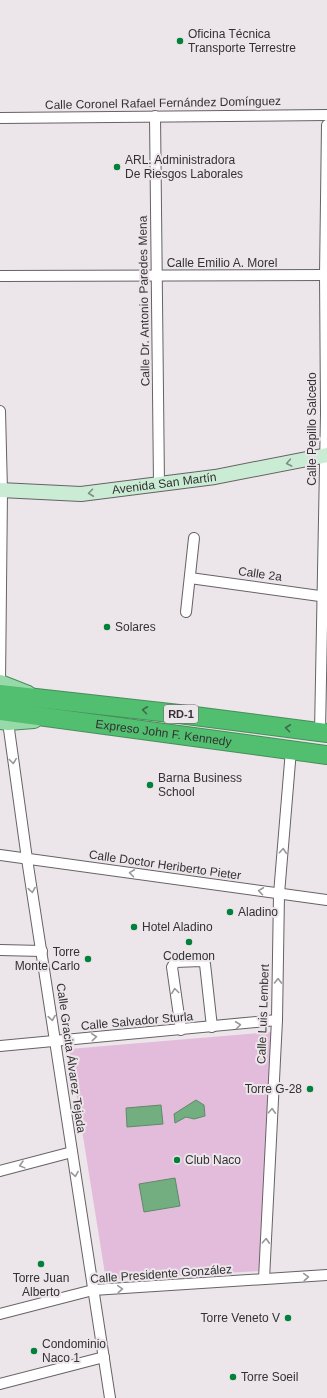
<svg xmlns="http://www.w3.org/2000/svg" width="327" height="1398" font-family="Helvetica,sans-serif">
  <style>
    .green { fill: #e3bcdb }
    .water { fill: #73ae80; stroke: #608869 }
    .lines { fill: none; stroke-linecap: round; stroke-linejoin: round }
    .street-casing { stroke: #666265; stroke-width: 12 }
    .secondary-casing { stroke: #666265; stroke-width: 16 }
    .primary-casing { stroke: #478d5b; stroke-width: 18 }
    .highway-casing { stroke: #478d5b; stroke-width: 20 }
    .street { stroke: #fff; stroke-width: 10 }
    .secondary { stroke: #cbecd4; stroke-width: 14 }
    .primary { stroke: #97d9a9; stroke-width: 16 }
    .highway { stroke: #52bf70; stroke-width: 18 }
    .oneway { stroke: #7f8e84 }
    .oneway2 { stroke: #3f6a4b }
    .oneway3 { stroke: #999899 }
    .poi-dot { fill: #03813a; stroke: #ece6ea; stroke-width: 1.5 }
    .labels { text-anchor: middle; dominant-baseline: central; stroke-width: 4; stroke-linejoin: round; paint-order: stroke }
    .shield { fill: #ece6ea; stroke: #6a676a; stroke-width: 1 }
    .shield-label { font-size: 11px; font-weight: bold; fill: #333133 }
    .poi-label { font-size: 12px; fill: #333133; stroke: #ece6ea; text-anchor: start }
    .street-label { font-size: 12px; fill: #333133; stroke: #ece6ea }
  </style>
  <rect width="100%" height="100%" fill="#ece6ea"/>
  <!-- green -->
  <path class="green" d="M272,1032L261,1271L106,1280L69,1049Z"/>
  <!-- water -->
  <g class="water">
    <path d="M196,1100L204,1105L205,1116L194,1119L186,1117L175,1123L174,1114Z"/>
    <path d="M161,1105L163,1124L127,1127L126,1108Z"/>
    <path d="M175,1178L180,1206L144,1212L139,1184Z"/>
  </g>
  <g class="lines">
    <defs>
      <g id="street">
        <path d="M155,116L159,484"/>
        <path d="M0,118L327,115"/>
        <path d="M0,276L325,275"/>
        <path d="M0,411L2,491L0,683"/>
        <path d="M190,578L327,597"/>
        <path d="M186,612L194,538"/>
        <path d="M8,722L27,859L110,1398"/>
        <path d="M320,732L326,413L325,275L327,125"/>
        <path d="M0,855L327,900"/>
        <path d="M0,950L42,951"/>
        <path d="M181,1030L172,967L175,962L201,961L205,964L212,1027"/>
        <path d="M0,1046L277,1020"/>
        <path d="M0,1171L72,1152"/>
        <path d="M264,1279L277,1020L279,894L291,750"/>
        <path d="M0,1314L93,1290L327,1275"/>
        <path d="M0,1384L104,1357"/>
      </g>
      <g id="secondary">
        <path id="s1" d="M0,490L81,494L215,477L327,455"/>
      </g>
      <g id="primary">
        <path d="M0,683L28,694"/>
        <path d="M0,721L8,722L34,720"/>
      </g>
      <g id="highway">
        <path d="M0,694L179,714L327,733"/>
        <path id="s2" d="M0,711L327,755"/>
      </g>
    </defs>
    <!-- street casing -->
    <use href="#street" class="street-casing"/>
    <!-- secondary casing -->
    <use href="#secondary" class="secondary-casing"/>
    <!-- primary casing -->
    <use href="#primary" class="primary-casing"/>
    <!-- highway casing -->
    <use href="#highway" class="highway-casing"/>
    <!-- street -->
    <use href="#street" class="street"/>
    <!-- secondary -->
    <use href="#secondary" class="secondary"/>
    <!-- primary -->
    <use href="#primary" class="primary"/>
    <!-- highway -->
    <use href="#highway" class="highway"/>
  </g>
  <!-- one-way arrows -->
  <defs><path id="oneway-chevron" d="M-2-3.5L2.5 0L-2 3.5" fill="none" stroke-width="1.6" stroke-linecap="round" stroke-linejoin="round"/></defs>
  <g class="oneway">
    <use href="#oneway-chevron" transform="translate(289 463) rotate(169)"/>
    <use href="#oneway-chevron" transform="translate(91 493) rotate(173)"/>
  </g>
  <g class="oneway2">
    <use href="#oneway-chevron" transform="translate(145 710) rotate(-173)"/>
    <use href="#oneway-chevron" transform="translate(288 728) rotate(-173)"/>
  </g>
  <g class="oneway3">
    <use href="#oneway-chevron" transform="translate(13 761) rotate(83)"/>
    <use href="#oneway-chevron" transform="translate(283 851) rotate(-85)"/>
    <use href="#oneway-chevron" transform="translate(132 873) rotate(-172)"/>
    <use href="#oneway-chevron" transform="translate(32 890) rotate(81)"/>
    <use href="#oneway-chevron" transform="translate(261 891) rotate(-172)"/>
    <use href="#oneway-chevron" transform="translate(278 981) rotate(-89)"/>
    <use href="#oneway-chevron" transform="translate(175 991) rotate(-98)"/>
    <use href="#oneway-chevron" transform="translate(52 1018) rotate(81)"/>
    <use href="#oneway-chevron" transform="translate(238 1025) rotate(-7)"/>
    <use href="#oneway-chevron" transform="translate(94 1037) rotate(-5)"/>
    <use href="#oneway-chevron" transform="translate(272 1111) rotate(-87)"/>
    <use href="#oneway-chevron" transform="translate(22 1165) rotate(165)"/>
    <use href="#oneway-chevron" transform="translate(75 1174) rotate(81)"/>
    <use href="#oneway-chevron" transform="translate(266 1241) rotate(-87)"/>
    <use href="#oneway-chevron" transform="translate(306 1277) rotate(-4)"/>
    <use href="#oneway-chevron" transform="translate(120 1289) rotate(-4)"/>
  </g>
  <!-- markers -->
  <g class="poi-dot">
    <circle cx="180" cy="41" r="4"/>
    <circle cx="117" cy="167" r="4"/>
    <circle cx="107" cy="627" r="4"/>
    <circle cx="150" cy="785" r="4"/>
    <circle cx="230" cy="912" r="4"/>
    <circle cx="134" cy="927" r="4"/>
    <circle cx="189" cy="942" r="4"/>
    <circle cx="88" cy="959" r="4"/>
    <circle cx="310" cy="1089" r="4"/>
    <circle cx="177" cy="1160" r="4"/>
    <circle cx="41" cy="1264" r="4"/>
    <circle cx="288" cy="1318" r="4"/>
    <circle cx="34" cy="1351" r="4"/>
    <circle cx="233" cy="1377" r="4"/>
  </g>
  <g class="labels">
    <!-- shield labels -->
    <rect class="shield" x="164" y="705" width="34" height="18" rx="3"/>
    <g class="shield-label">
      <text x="181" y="714">RD-1</text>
    </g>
    <!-- poi labels -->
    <g class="poi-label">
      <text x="188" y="34">Oficina Técnica<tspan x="188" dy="14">Transporte Terrestre</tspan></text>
      <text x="125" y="160">ARL. Administradora<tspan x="125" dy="14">De Riesgos Laborales</tspan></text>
      <text x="115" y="627">Solares</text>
      <text x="158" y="778">Barna Business<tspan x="158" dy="14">School</tspan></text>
      <text x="238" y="912">Aladino</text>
      <text x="142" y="927">Hotel Aladino</text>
      <text x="80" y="952" text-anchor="end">Torre<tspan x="80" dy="14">Monte Carlo</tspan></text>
      <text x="189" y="956" text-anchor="middle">Codemon</text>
      <text x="302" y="1089" text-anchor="end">Torre G-28</text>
      <text x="185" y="1160">Club Naco</text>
      <text x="41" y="1278" text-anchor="middle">Torre Juan<tspan x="41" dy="14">Alberto</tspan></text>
      <text x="280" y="1318" text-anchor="end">Torre Veneto V</text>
      <text x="42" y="1344">Condominio<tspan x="42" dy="14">Naco 1</tspan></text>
      <text x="241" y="1377">Torre Soeil</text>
    </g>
    <!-- street labels -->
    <g class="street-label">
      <text transform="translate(163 103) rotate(-1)">Calle Coronel Rafael Fernández Domínguez</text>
      <text x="222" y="263">Calle Emilio A. Morel</text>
      <text transform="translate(144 301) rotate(-91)">Calle Dr. Antonio Paredes Mena</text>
      <text transform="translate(312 429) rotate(-90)">Calle Pepillo Salcedo</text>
      <text stroke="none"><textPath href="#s1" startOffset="165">Avenida San Martín</textPath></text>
      <text transform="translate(260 574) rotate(8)">Calle 2a</text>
      <text stroke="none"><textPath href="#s2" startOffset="165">Expreso John F. Kennedy</textPath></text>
      <text transform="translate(165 865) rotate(8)">Calle Doctor Heriberto Pieter</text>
      <text transform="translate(263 1014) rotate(-88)">Calle Luis Lembert</text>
      <text transform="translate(137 1021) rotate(-5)">Calle Salvador Sturla</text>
      <text transform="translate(71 1058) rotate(82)">Calle Gracita Álvarez Tejada</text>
      <text transform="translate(161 1274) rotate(-4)">Calle Presidente González</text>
    </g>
  </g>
</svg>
